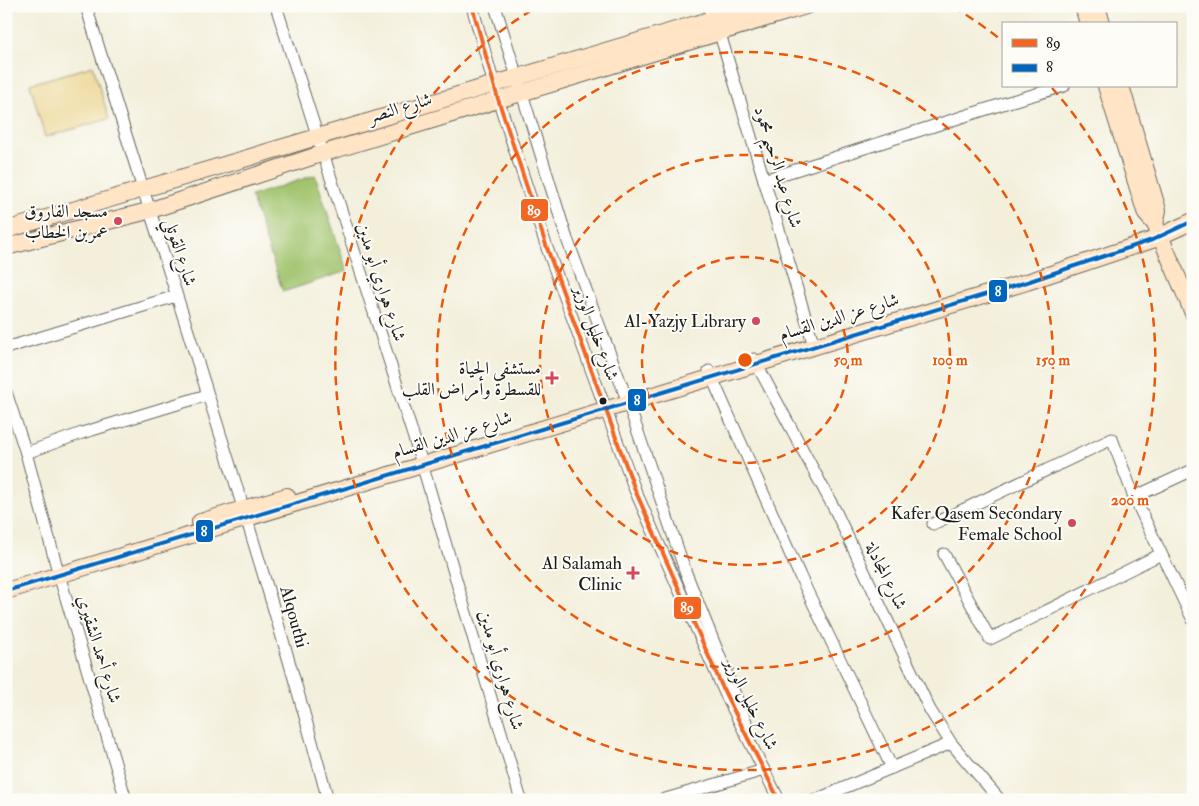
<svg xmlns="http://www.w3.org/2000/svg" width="1199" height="806" font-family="'IM FELL Double Pica',Amiri,serif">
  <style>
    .green { fill: #9fc26b; stroke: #5e6f44 }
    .sand { fill: #eeda9e; stroke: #857b5d }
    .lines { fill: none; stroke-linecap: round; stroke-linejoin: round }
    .street-casing { stroke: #67665f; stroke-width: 13 }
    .secondary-casing { stroke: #67665f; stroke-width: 18 }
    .street { stroke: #fff; stroke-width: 11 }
    .secondary { stroke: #ffe4c6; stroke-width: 16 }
    .bus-1-casing { stroke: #fdfcf7; stroke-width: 8 }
    .bus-2-casing { stroke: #fdfcf7; stroke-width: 8 }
    .bus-1 { stroke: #f26522; stroke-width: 4 }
    .bus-2 { stroke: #0065bd; stroke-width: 4 }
    .ring { fill: none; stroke: #e8590c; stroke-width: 2.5; stroke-dasharray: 9 6 }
    .poi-dot { fill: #d1495b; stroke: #fdfcf7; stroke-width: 2 }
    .bus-dot { fill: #1c1c1c; stroke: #fdfcf7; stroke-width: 2 }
    .labels { text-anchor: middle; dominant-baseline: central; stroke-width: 4; stroke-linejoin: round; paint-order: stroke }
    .street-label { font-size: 18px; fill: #1c1c1c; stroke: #fdfcf7 }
    .poi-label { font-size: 18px; fill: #1c1c1c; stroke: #fdfcf7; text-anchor: end }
    .centre { fill: #e8590c; stroke: #fdfcf7; stroke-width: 2.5 }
    .ring-label { font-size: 15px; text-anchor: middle; font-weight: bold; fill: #e8590c; stroke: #fdfcf7; stroke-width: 4; stroke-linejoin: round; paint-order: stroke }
    .line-badge { stroke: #fdfcf7; stroke-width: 2 }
    .badge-label { font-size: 14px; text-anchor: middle; font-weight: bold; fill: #fff }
  </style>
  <rect width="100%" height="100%" fill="#fdfcf7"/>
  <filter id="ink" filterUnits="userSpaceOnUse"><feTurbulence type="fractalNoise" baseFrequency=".02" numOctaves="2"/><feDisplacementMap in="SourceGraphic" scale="10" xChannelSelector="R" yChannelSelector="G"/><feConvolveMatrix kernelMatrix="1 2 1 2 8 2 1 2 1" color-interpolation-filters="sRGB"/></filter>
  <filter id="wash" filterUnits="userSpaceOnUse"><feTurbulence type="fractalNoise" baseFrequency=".0096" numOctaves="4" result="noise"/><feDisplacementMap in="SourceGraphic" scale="20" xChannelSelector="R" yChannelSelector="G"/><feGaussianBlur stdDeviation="1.12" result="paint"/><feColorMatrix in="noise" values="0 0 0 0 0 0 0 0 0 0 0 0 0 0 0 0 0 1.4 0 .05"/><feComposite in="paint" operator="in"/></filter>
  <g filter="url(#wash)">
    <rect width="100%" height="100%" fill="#f3efdb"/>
    <!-- green -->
    <path class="green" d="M315,175L347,271L283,292L251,196Z"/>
    <!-- sand -->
    <path class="sand" d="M93,66L109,119L45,137L30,84Z"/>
  </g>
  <g filter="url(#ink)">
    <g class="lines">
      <defs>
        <g id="street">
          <path d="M86,6C167,271 256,533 328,800"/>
          <path d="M276,6L420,457L521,800"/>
          <path d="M472,6L498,99L547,248L635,490L725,693L779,800"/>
          <path d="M495,6L567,239L626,397L686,573L746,722"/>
          <path d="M708,6L720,34L812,339"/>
          <path d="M764,180L1012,101L1064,86"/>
          <path d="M6,348L176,296"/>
          <path d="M754,359L835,510L930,710L951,743L1000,800"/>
          <path d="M709,371L800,576L892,768"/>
          <path d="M6,392L26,453L57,568L126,800"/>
          <path d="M26,453L82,433L207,395"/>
          <path d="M1134,497L1193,470"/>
          <path d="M933,524L1112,439L1134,497L1193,620"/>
          <path d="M944,554L990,639L1161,554"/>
          <path d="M662,800L764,770"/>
          <path d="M815,800L951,743"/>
        </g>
        <g id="secondary">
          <path d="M1083,6L1088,24"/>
          <path d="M1097,6L1102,24"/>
          <path d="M1106,86L1146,214L1155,224L1193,313"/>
          <path d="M1121,86L1158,210L1155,224"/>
          <path d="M6,230L756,6"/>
          <path d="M6,247L148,211L321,154L806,6"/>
          <path d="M200,522L287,496"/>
          <path d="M6,591L1027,282L1152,240L1193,221"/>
        </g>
      </defs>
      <!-- street casing -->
      <use href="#street" class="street-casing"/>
      <!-- secondary casing -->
      <use href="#secondary" class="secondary-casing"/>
      <!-- street -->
      <use href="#street" class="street"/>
      <!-- secondary -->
      <use href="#secondary" class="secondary"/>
      <defs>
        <path id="bus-1" d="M472,6L498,99L547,248L635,490L725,693L779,800"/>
        <path id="bus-2" d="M6,591L1027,282L1152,240L1193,221"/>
      </defs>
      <!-- bus-1 casing -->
      <use href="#bus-1" class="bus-1-casing"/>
      <!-- bus-2 casing -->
      <use href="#bus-2" class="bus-2-casing"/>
      <!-- bus-1 -->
      <use href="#bus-1" class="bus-1"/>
      <!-- bus-2 -->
      <use href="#bus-2" class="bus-2"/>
    </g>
  </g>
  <!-- distance rings -->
  <g class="ring">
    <circle cx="745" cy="360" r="103"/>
    <circle cx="745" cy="360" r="205"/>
    <circle cx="745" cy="360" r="308"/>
    <path d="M953 7A410 410 0 0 1 1000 39M1052 88A410 410 0 1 1 537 7"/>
  </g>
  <!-- markers -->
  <g class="poi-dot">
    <circle cx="118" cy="221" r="5"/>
    <circle cx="756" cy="321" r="5"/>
    <path d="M549.5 370.5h5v5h5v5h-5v5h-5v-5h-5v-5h5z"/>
    <circle cx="1072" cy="523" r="5"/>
    <path d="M630.5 565.5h5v5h5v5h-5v5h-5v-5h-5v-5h5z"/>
  </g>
  <circle class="bus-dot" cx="603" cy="401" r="4.5"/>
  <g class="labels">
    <!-- street labels -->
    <g class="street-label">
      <text transform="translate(400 108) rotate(-17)">شارع النصر</text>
      <text transform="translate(778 167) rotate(73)">شارع عبد الرحيم محمود</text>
      <text transform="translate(180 252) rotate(72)">شارع القوتلي</text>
      <text transform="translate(381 282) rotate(72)">شارع هواري أبو مدين</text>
      <text transform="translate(839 317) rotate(-17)">شارع عز الدين القسام</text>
      <text transform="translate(596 333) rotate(70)">شارع خليل الوزير</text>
      <text transform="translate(452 435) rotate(-17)">شارع عز الدين القسام</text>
      <text transform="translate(886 576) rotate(64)">شارع المجادلة</text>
      <text transform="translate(294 617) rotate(74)">Alqouthi</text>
      <text transform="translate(99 649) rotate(73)">شارع أحمد الشقيري</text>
      <text transform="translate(501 670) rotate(74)">شارع هواري أبو مدين</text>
      <text transform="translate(751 704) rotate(64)">شارع خليل الوزير</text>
    </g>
    <!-- poi labels -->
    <g class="poi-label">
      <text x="108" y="211">مسجد الفاروق<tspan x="108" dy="21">عمربن الخطاب</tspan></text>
      <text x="746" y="321">Al-Yazjy Library</text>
      <text x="541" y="368">مستشفى الحياة<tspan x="541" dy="21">للقسطرة وأمراض القلب</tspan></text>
      <text x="1062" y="513">Kafer Qasem Secondary<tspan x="1062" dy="21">Female School</tspan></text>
      <text x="622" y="563">Al Salamah<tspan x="622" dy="21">Clinic</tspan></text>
    </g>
  </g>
  <circle cx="745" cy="360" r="8" class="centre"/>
  <g class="ring-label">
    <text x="848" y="365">50 m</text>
    <text x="950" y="365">100 m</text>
    <text x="1053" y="365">150 m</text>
    <text x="1130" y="505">200 m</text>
  </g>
  <g class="line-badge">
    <rect x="520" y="198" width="29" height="24" rx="5" fill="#f26522"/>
    <rect x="988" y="279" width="20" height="24" rx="5" fill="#0065bd"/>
    <rect x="627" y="388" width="20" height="24" rx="5" fill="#0065bd"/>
    <rect x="195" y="519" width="19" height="24" rx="5" fill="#0065bd"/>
    <rect x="673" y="596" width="29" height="24" rx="5" fill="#f26522"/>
  </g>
  <g class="badge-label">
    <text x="534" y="215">89</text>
    <text x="998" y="296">8</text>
    <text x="637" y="405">8</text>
    <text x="204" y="536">8</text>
    <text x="687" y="612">89</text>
  </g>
  <!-- margin -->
  <rect width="1199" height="806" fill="none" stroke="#fdfcf7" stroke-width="25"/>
  <!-- legend -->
  <rect x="1002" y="22" width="175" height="65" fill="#fdfcf7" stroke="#a3a29f"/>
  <rect x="1012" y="39" width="25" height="8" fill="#f26522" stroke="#a3a29f"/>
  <text x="1046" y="48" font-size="15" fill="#1c1c1c">89</text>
  <rect x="1012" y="64" width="25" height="8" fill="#0065bd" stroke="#a3a29f"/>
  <text x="1046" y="72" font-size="15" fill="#1c1c1c">8</text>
</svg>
